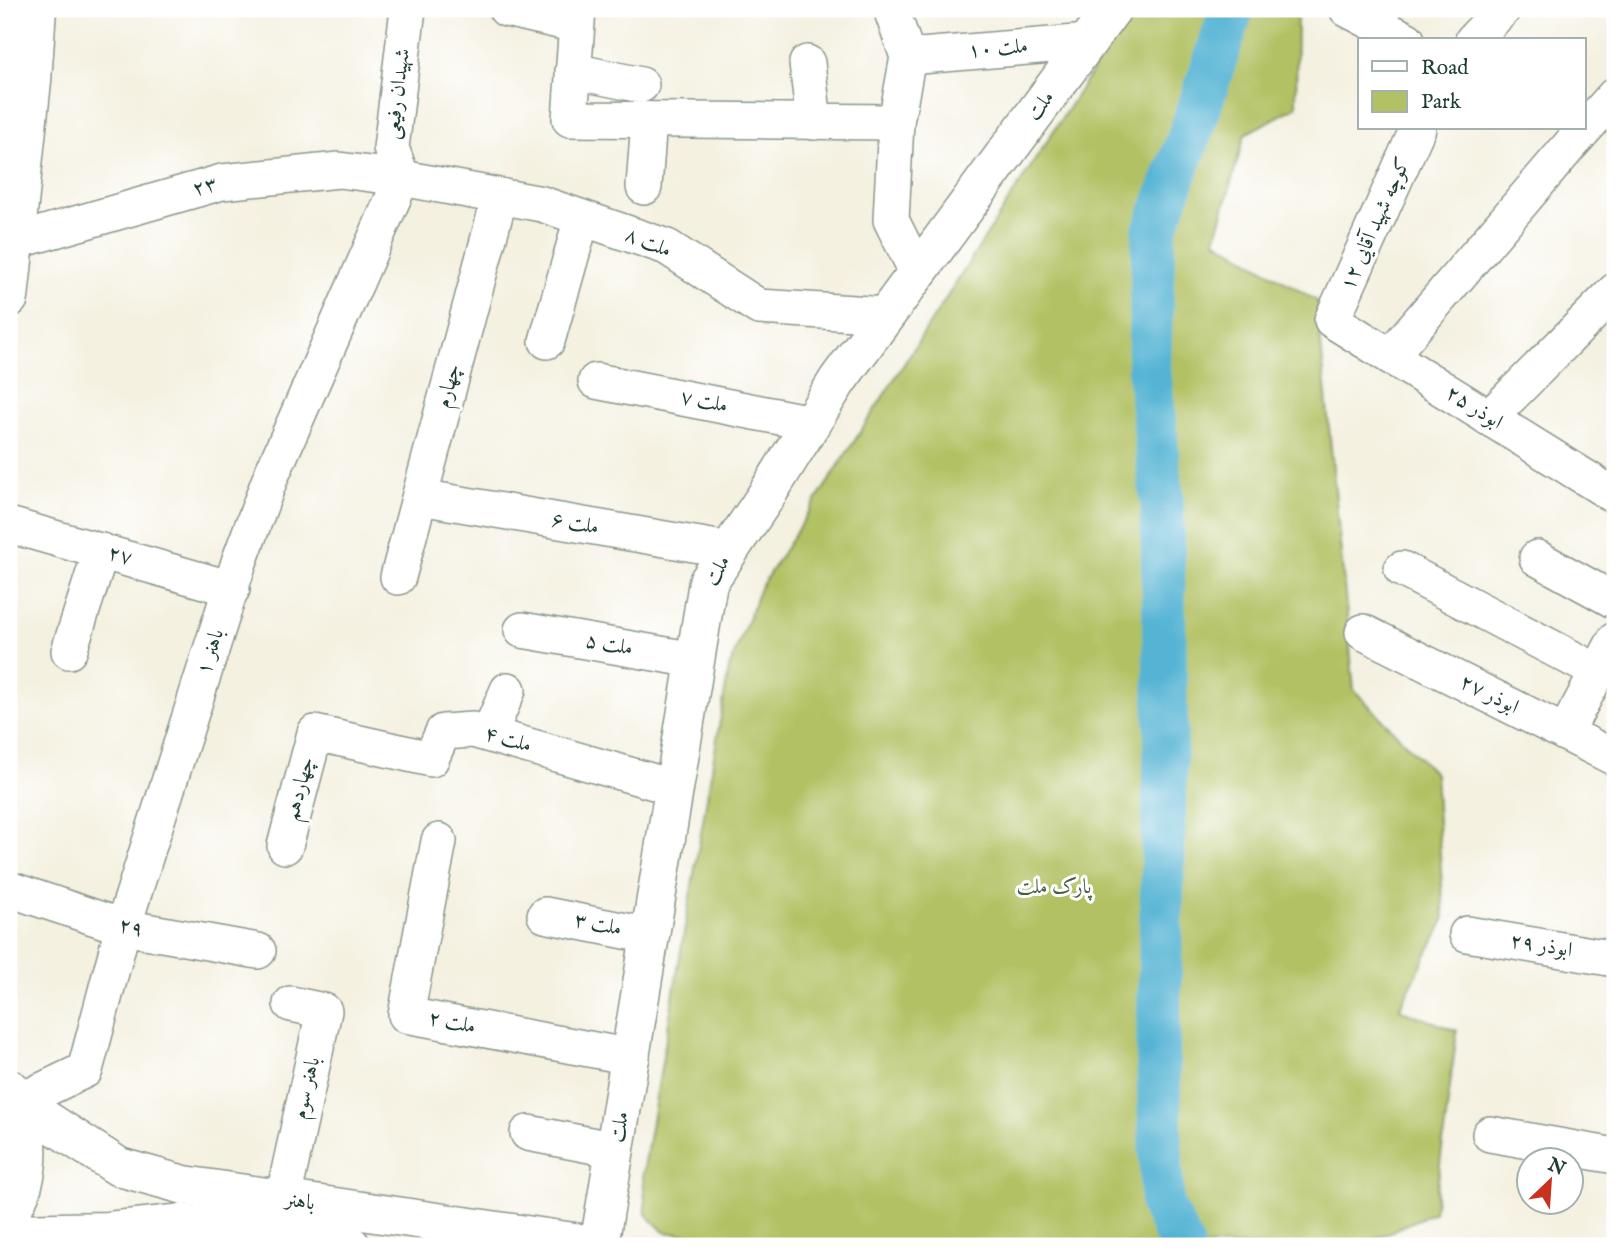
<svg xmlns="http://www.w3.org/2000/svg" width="1624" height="1255" font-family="'IM FELL English',Amiri,serif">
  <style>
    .green { fill: #b2c164; stroke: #687f4c; stroke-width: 2 }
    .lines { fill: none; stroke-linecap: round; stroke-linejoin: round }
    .river { stroke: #55b4d4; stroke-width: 44 }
    .minor-casing { stroke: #8a978a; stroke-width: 38 }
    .major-casing { stroke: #8a978a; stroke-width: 41 }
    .minor { stroke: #fff; stroke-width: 35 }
    .major { stroke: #fff; stroke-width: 38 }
    .labels { text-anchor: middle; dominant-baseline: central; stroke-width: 6; stroke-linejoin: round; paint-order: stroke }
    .street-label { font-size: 21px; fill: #1f3d34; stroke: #fff }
    .park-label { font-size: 21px; fill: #445e40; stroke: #fff }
  </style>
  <rect width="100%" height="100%" fill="#fff"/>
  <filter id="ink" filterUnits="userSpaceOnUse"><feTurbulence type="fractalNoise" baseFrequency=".0143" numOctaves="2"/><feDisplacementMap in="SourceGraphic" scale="14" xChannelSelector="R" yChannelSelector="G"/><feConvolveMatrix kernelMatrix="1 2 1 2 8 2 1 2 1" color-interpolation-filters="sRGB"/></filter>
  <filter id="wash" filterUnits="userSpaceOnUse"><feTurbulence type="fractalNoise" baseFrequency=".00686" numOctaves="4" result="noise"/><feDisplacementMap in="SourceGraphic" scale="28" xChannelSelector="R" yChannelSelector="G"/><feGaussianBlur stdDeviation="1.57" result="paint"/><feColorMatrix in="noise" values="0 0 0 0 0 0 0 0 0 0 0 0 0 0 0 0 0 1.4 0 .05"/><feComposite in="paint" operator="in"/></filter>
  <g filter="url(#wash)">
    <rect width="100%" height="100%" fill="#f4f1e1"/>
    <!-- green -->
    <path class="green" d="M1132,9H1297L1296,107L1245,134L1215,240L1317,301L1354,690L1435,774L1444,920L1399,1009L1457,1031L1434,1212L1359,1246H781L664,1232L646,1214L643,1174L729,668L760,588Z"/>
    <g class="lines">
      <!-- river -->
      <path class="river" d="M1182,1246L1162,1205L1158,1051L1166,728L1162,502L1149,367L1154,232L1193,126L1232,9"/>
    </g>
  </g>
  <g filter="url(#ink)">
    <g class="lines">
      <defs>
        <g id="minor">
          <path d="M506,9L576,25"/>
          <path d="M578,9L570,119L896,122"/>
          <path d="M891,9L908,57L896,122L891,220L917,272"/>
          <path d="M1347,9L1407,40"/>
          <path d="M1473,40L1503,9"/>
          <path d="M908,57L1088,42"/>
          <path d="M807,63L814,122"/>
          <path d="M573,71L641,85"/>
          <path d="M1418,128L1332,320L1615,496"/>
          <path d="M402,178L391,148L408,9"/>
          <path d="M644,187L649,120"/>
          <path d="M13,242L222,182L339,170L402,178L542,204L667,247L759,307L886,315"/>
          <path d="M547,341L582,218"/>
          <path d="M1390,356L1572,143L1615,95"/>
          <path d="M596,381L811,423"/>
          <path d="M1489,418L1615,291"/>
          <path d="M420,497L729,550"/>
          <path d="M9,525L232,589"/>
          <path d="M1537,558L1615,601"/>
          <path d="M1402,569L1598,672"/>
          <path d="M398,577L500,196"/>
          <path d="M522,630L695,660"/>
          <path d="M1363,632L1615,758"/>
          <path d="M69,651L101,551"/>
          <path d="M1565,733L1615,640"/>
          <path d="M489,734L508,690"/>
          <path d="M439,841L406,1015L632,1057"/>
          <path d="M285,846L315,733L431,759L443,732L473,730L675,788"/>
          <path d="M9,889L123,927L258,951"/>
          <path d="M545,915L651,936"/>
          <path d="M1467,934L1615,959"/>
          <path d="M18,1102L85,1070L123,927L239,562L271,476L402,178"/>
          <path d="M528,1133L616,1150"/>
          <path d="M1490,1134L1615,1156"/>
          <path d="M283,1199L324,1011L291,1004"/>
        </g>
        <g id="major">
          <path d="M9,298L32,81L37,9"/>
          <path d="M18,1102L119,1167L184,1185L601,1246"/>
          <path d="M9,1214C34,1178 32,1128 12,1090"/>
          <path d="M9,1233L108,1231L184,1223L351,1246"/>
          <path d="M599,1246L708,582L764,499L838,380L1112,9"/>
        </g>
      </defs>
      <!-- minor casing -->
      <use href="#minor" class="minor-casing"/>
      <!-- major casing -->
      <use href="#major" class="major-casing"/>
      <!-- minor -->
      <use href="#minor" class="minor"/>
      <!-- major -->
      <use href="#major" class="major"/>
    </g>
  </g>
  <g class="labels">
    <!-- street labels -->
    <g class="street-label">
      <text transform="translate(998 49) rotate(-5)">ملت ۱۰</text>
      <text transform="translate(398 94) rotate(-83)">شهیدان رفیعی</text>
      <text transform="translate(1041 106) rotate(-53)">ملت</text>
      <text transform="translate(205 187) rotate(-15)">۲۳</text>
      <text transform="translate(1376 224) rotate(-66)">کوچه شهید آقایی ۱۲</text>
      <text transform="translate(648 243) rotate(22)">۸ ملت</text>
      <text transform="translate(449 386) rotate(-75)">چهارم</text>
      <text transform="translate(704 402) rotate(11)">۷ ملت</text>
      <text transform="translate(1474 408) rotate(32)">ابوذر ۲۵</text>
      <text transform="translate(575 524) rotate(10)">۶ ملت</text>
      <text transform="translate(120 556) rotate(16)">۲۷</text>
      <text transform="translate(718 571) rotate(-61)">ملت</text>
      <text transform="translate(609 645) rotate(10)">۵ ملت</text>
      <text transform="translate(211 652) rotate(-72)">باهنر ۱</text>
      <text transform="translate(1489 695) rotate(27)">ابوذر ۲۷</text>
      <text transform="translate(508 740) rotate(16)">۴ ملت</text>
      <text transform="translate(300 789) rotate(-75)">چهاردهم</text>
      <text transform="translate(598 925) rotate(11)">۳ ملت</text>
      <text transform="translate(131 928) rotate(13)">۲۹</text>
      <text transform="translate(1541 946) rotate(9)">ابوذر ۲۹</text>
      <text transform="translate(452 1023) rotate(11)">۲ ملت</text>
      <text transform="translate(307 1088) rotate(-77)">باهنر سوم</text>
      <text transform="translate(620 1127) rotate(-80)">ملت</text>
      <text transform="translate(300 1202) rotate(8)">باهنر</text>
    </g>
    <!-- park labels -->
    <g class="park-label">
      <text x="1054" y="887">پارک ملت</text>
    </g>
  </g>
  <!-- margin -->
  <rect width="1624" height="1255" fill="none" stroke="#fff" stroke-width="35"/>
  <!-- legend -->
  <rect x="1358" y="38" width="228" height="91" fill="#ffffff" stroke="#a5b1ae" stroke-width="2"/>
  <rect x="1372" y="61" width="35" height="10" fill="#ffffff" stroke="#a5b1ae" stroke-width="2"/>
  <text x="1421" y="74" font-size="21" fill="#1f3d34">Road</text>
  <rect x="1372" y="91" width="35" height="21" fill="#b2c164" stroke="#a5b1ae" stroke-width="2"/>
  <text x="1421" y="108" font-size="21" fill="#1f3d34">Park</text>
  <!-- north arrow -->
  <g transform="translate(1550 1181) rotate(25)"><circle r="33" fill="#ffffff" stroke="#a5b1ae" stroke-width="2"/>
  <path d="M0-5L12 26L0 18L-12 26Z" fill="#c8321e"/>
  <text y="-10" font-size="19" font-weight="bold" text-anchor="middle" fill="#1f3d34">N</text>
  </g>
</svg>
